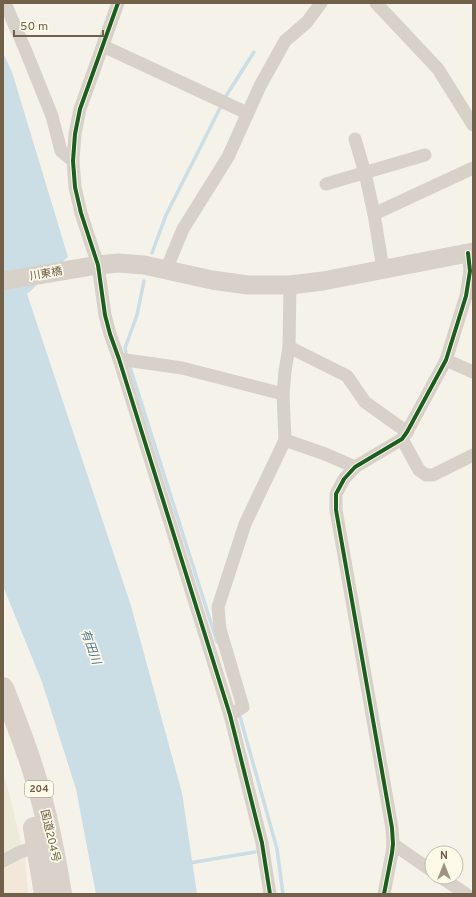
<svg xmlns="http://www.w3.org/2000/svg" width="476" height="897" font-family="Overpass,'Noto Sans JP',sans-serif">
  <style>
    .residential { fill: #efe9d8 }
    .commercial { fill: #f3e7d9 }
    .water { fill: #cbdde5 }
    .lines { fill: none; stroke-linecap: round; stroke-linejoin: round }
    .stream { stroke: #cbdde5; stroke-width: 3.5 }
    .street { stroke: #d7d1ca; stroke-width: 13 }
    .secondary { stroke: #d7d1ca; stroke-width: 19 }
    .highway { stroke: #dad2ca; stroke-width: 22 }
    .cycleway-casing { stroke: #fefae9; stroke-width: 6 }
    .cycleway { stroke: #1b5e20; stroke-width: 4 }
    .labels { text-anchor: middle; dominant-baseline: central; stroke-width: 3.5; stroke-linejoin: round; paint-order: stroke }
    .shield { fill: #fefae9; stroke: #9b8e7a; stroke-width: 1 }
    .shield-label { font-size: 10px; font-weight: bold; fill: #71604a }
    .street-label { font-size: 11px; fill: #71604a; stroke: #fefae9 }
    .water-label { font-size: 12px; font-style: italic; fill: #4c7891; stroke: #fefae9 }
  </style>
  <rect width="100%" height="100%" fill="#f5f2e9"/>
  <!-- residential -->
  <path class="residential" d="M3,774L9,793L25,859L3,868Z"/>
  <!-- commercial -->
  <path class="commercial" d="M25,859L28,894H3V868Z"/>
  <!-- water -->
  <path class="water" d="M3,53L12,72L68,257L27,294L131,606L182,793L197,894H96L76,789L42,682L3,586Z"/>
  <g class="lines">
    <!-- stream -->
    <g class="stream">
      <path d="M152,253L166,215L197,154L226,96L254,52"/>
      <path d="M127,358L125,348L137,315L144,281"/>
      <path d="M129,364L217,642"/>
      <path d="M239,713L277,849L283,894"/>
      <path d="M189,863L255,852"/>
    </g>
    <!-- street -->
    <g class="street">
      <path d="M5,3L25,49L52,116L61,151L73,161"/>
      <path d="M118,3L80,109L75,134L73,161L75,187L81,213L98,265L105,315L110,334L119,359L230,715L262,843L270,894"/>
      <path d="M376,3L438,69L473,125"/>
      <path d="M103,46L247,113"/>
      <path d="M355,139L365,173L374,214L383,269"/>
      <path d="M326,184L425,155"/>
      <path d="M374,214L473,168"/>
      <path d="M166,270L183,229L228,157L260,86L285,41L307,22L321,3"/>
      <path d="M290,285L289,347L285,371L283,394L285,440L325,454L355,467"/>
      <path d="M289,347L347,376L365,402L407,432"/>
      <path d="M119,359L182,368L283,394"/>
      <path d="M446,360L473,372"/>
      <path d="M402,439L419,470L426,475H433L473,455"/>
      <path d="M230,715L243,707L220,629L218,607L245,524L285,440"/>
      <path d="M393,844L432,871"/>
      <path d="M3,861L20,852L42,845"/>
      <path d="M441,877L466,894"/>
      <path d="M384,894L392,853L393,844L392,828L336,510V494L344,479L355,467L402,439L407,432L446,360L466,296L470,271L468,253"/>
    </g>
    <!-- secondary -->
    <path class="secondary" d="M3,281L98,265L118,263L144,265L212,280L248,285H290L323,281L473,252"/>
    <!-- highway -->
    <g class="highway">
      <path d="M3,688C15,719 28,751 37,783C48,819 55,857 61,894"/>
      <path d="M34,828L45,894"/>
    </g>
    <defs>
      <g id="cycleway">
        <path d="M118,3L80,109L75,134L73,161L75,187L81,213L98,265L105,315L110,334L119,359L230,715L262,843L270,894"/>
        <path d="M384,894L392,853L393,844L392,828L336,510V494L344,479L355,467L402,439L407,432L446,360L466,296L470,271L468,253"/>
      </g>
    </defs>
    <!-- cycleway casing -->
    <use href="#cycleway" class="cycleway-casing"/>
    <!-- cycleway -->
    <use href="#cycleway" class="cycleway"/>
  </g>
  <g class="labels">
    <!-- shield labels -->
    <rect class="shield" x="25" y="781" width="28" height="16" rx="3"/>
    <g class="shield-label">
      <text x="39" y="789">204</text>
    </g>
    <!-- street labels -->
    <g class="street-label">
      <text transform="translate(46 274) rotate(-10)">川東橋</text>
      <text transform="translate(50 836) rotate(77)">国道204号</text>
    </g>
    <!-- water labels -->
    <g class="water-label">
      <text transform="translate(90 647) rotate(70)">有田川</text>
    </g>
  </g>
  <!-- border -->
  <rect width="476" height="897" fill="none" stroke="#71604a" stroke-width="8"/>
  <!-- north arrow -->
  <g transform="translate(444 865)"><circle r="19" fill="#fefae9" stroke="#c6bca9"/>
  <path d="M0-3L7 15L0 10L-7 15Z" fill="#9f9382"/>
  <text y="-6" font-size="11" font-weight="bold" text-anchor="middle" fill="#71604a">N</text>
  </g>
  <!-- scale -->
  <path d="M14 30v6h89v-6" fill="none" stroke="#71604a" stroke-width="2"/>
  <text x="20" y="30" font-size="12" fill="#71604a" stroke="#fefae9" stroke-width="3" paint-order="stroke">50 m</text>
</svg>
